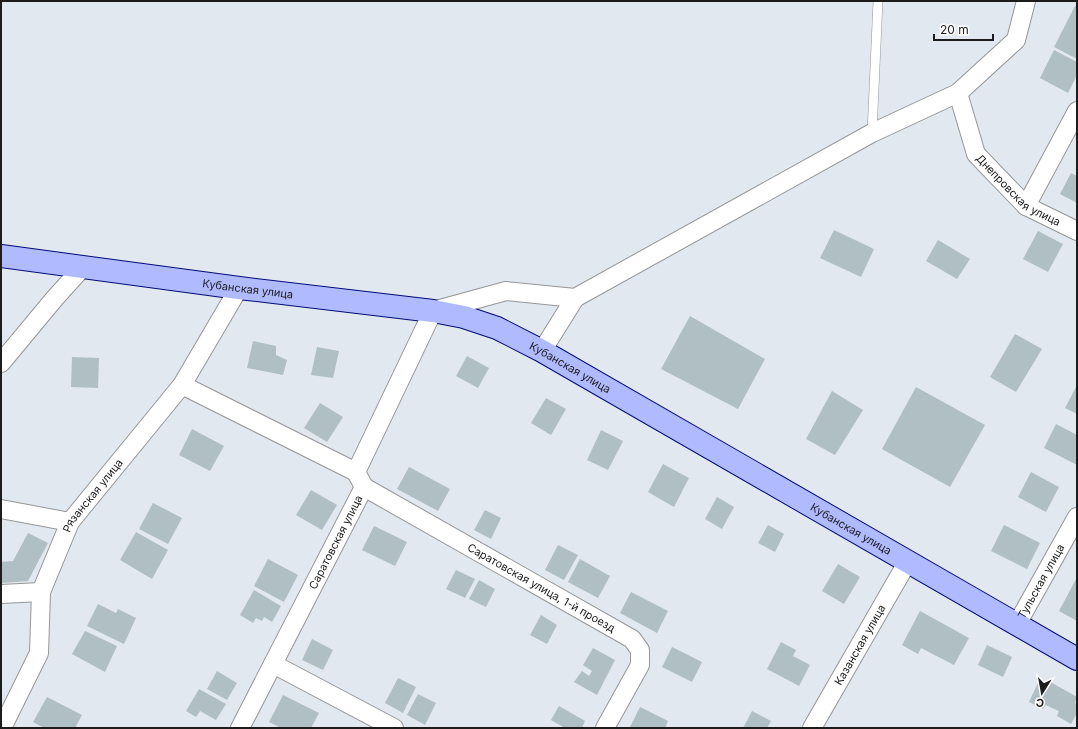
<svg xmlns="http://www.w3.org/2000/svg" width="1078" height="729" font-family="Inter,sans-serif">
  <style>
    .building { fill: #b0bfc3 }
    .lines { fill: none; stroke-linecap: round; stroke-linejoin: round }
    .lane-casing { stroke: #969696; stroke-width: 10 }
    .street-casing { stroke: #969696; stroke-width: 20 }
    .secondary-casing { stroke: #000b77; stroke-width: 24 }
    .lane { stroke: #fff; stroke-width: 9 }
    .street { stroke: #fff; stroke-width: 18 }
    .secondary { stroke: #afbbfe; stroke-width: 22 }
    .labels { text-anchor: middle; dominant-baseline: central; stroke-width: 4; stroke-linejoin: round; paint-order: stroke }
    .street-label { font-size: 11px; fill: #1c1c1c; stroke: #fff }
  </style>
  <rect width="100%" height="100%" fill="#e1e8ef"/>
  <!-- building -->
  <g class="building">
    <path d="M1075,6L1077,7V59L1054,47Z"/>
    <path d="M1054,50L1077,62V75L1068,93L1040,78Z"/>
    <path d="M1071,173L1077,176V203L1060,194Z"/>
    <path d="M834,230L874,249L861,277L820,258Z"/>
    <path d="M1038,231L1063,244L1048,272L1023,259Z"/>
    <path d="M938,240L970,259L957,279L926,261Z"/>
    <path d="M690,316L765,359L738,409L661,369Z"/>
    <path d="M1015,334L1042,349L1016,392L990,377Z"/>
    <path d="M253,341L276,346V355L287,360L283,375L247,368Z"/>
    <path d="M317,347L339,351L333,378L311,375Z"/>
    <path d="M467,356L489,368L478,388L456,376Z"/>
    <path d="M72,357L99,358L98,388L71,387Z"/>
    <path d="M1077,385V414L1065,408Z"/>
    <path d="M916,387L985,425L950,487L882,449Z"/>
    <path d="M832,391L863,410L835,455L806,439Z"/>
    <path d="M546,398L566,409L551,435L531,423Z"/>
    <path d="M320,403L343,417L327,442L304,428Z"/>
    <path d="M1056,424L1077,435V465L1044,448Z"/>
    <path d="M192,429L224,446L210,471L179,455Z"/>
    <path d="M601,430L623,441L608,470L587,460Z"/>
    <path d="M663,464L689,478L674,507L648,492Z"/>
    <path d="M409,467L450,489L438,511L397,489Z"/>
    <path d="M1031,472L1059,487L1046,512L1018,497Z"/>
    <path d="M311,490L337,505L322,530L296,515Z"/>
    <path d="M717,497L734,507L722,529L705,519Z"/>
    <path d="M153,503L182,518L168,544L139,529Z"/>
    <path d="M485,510L501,518L491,539L474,530Z"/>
    <path d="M768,525L784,534L775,552L758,543Z"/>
    <path d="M1004,525L1040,543L1027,569L991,551Z"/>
    <path d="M374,526L407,542L395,566L362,550Z"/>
    <path d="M136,532L168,550L152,579L120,560Z"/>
    <path d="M28,533L48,543L28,581L1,583V562L13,561Z"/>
    <path d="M558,545L578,555L564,580L545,570Z"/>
    <path d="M268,559L298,575L284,602L254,586Z"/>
    <path d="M580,559L610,576L598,598L568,582Z"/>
    <path d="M838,564L860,577L844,604L822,591Z"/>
    <path d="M456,570L475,579L465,598L446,589Z"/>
    <path d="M1076,579L1077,580V621L1059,611Z"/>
    <path d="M479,580L495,589L486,607L469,599Z"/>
    <path d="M254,590L281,606L272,622L264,617L262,621L256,618L253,623L240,615Z"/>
    <path d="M631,592L668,611L657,633L620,613Z"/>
    <path d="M98,604L116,613L118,609L136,618L124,644L87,626Z"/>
    <path d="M920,611L969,638L954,665L921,648L918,654L902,645Z"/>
    <path d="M541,615L557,625L547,644L530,635Z"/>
    <path d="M85,631L117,646L105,672L72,654Z"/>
    <path d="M312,639L333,650L323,670L302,660Z"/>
    <path d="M781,642L796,650L793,656L810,665L799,686L767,669Z"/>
    <path d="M987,645L1012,657L1003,677L978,665Z"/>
    <path d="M672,647L702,662L692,682L662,667Z"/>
    <path d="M593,648L615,660L597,695L574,682L582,671L589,676L592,671L583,665Z"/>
    <path d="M217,671L237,683L227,700L207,689Z"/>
    <path d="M398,678L416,687L403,713L385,703Z"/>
    <path d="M1047,680L1077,697L1075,703L1077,705V713L1071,724L1057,716L1059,711L1052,708L1046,705L1043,709L1029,702L1039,681L1045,684Z"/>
    <path d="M199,689L226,704L216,720L200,711L196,717L186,711Z"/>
    <path d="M418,694L436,703L425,725L407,715Z"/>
    <path d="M283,695L319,713L311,728H281L269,722Z"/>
    <path d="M47,697L82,715L75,728H44L33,722Z"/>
    <path d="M559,706L585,721L582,728H565L551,720Z"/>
    <path d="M640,707L668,721L665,728L630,727Z"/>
    <path d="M752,711L771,721L767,728H743Z"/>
  </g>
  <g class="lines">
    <defs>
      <path id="lane" d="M872,133L878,1"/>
      <g id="street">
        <path id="s1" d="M958,93L976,154L1026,206L1077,231"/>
        <path d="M1026,206L1077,111"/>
        <path d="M542,351L575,298"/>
        <path d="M1,363L55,298L83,267"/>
        <path d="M182,385L356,472"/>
        <path id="s2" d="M364,487L632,639L640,650V665L605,728"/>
        <path d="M1,509L70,522"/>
        <path d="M1,594L41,592"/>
        <path id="s3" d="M1017,624L1077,517"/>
        <path d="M273,664L394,728"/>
        <path id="s4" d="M2,728L39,653L41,592L70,522L182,385L239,288"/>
        <path id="s5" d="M240,728L364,487L356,472L433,311L506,291L575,298L872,133L958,93L1016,40L1026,1"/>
        <path id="s6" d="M812,728L908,561"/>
      </g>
      <g id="secondary">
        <path id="s7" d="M1,256L239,288L433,311L464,317L497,328L542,351L1077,659"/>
      </g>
    </defs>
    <!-- lane casing -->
    <use href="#lane" class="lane-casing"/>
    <!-- street casing -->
    <use href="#street" class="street-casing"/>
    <!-- secondary casing -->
    <use href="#secondary" class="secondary-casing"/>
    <!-- lane -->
    <use href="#lane" class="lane"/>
    <!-- street -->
    <use href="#street" class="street"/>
    <!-- secondary -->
    <use href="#secondary" class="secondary"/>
  </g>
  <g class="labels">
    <!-- street labels -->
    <g class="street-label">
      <text stroke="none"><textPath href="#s1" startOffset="120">Днепровская улица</textPath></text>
      <text stroke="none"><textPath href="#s7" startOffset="249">Кубанская улица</textPath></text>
      <text stroke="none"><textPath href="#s7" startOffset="585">Кубанская улица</textPath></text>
      <text stroke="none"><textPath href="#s4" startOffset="255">Рязанская улица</textPath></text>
      <text stroke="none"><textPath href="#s7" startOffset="909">Кубанская улица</textPath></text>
      <text stroke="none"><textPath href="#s5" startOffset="209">Саратовская улица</textPath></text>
      <text stroke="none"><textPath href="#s3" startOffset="49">Тульская улица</textPath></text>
      <text stroke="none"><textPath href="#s2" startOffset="204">Саратовская улица, 1-й проезд</textPath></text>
      <text stroke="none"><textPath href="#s6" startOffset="96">Казанская улица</textPath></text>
    </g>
  </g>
  <!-- border -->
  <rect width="1078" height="729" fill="none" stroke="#1c1c1c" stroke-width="4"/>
  <!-- north arrow -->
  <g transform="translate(1042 693) rotate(191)" stroke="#ffffff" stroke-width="3" paint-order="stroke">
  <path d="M0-3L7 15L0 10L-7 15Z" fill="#1c1c1c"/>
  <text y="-6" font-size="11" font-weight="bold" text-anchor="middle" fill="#1c1c1c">С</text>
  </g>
  <!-- scale -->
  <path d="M934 34v6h59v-6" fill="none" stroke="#1c1c1c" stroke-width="2"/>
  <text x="940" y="34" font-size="12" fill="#1c1c1c" stroke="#ffffff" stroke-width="3" paint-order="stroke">20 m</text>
</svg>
